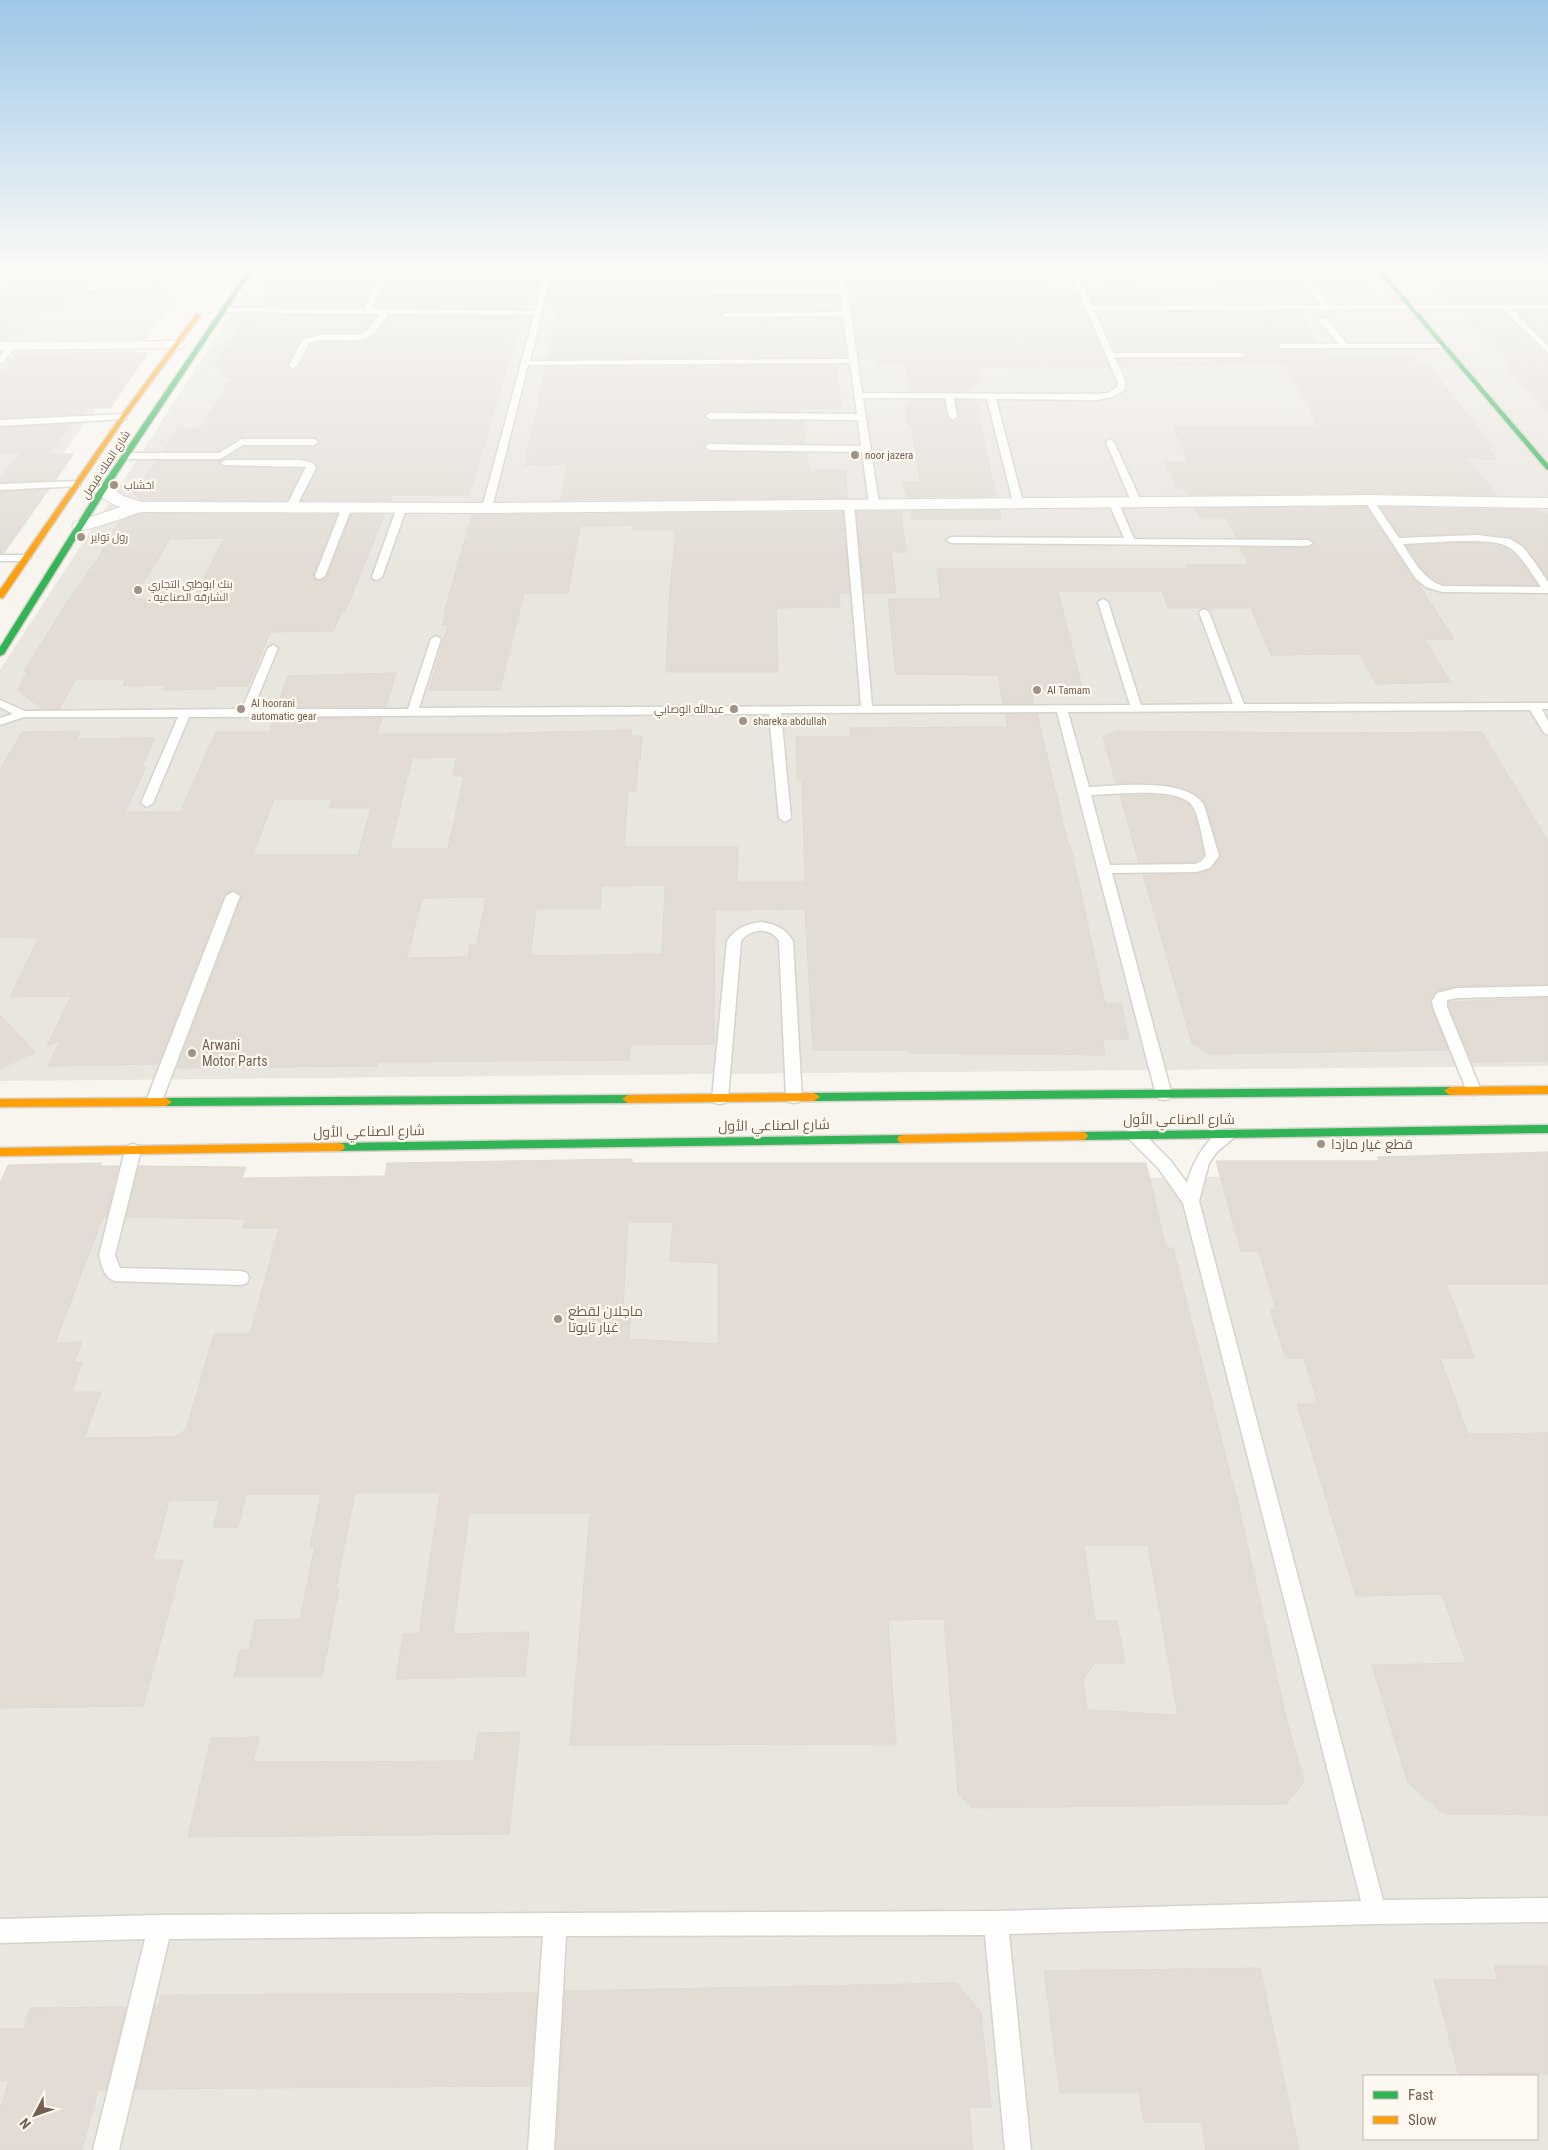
<svg xmlns="http://www.w3.org/2000/svg" width="1548" height="2150" font-family="'Roboto Condensed',Cairo,sans-serif">
  <style>
    .industrial { fill: #e9e5df; fill-rule: evenodd }
    .building { fill: #e2dcd5; stroke: #dfd9d1; fill-rule: evenodd }
    .lines { fill: none; stroke-linecap: round; stroke-linejoin: round }
    .lane-casing { stroke: #d6d2cc; stroke-width: 3 }
    .street-casing { stroke: #d6d2cc; stroke-width: 2 }
    .fast-casing { stroke: #d7d2cc; stroke-width: 3 }
    .slow-casing { stroke: #d7d2cc; stroke-width: 3 }
    .path { stroke: #d9d5d0; stroke-width: 2; stroke-dasharray: 0.5 2; stroke-linecap: butt }
    .lane { fill: #fefefc; fill-rule: evenodd }
    .street { fill: #fefefc; fill-rule: evenodd }
    .fast { fill: #30b455; fill-rule: evenodd }
    .slow { fill: #ff9f0a; fill-rule: evenodd }
    .poi-dot { fill: #a19487; stroke: #fdf9f0; stroke-width: 2 }
    .labels { text-anchor: middle; dominant-baseline: central; stroke-width: 4.5; stroke-linejoin: round; paint-order: stroke }
    .far-poi-label { font-size: 11px; fill: #735f50; stroke: #fdf9f0; text-anchor: start }
    .far-street-label { font-size: 11px; fill: #735f50; stroke: #fdf9f0 }
    .poi-label { font-size: 14px; fill: #735f50; stroke: #fdf9f0; text-anchor: start }
    .street-label { font-size: 14px; fill: #735f50; stroke: #fdf9f0 }
  </style>
  <rect width="100%" height="100%" fill="#f7f5ee"/>
  <!-- industrial -->
  <g class="industrial">
    <path d="M0,267H198L0,540Z"/>
    <path d="M262,267H1548V1066L0,1081V670Z"/>
    <path d="M1548,1172V2150H0V1195ZM1364,2076H1537V2139H1364Z"/>
  </g>
  <!-- building -->
  <g class="building">
    <path d="M29,267H100L85,284L87,292H92L90,295H71L57,311H37L9,340H0V296L15,281L27,279L28,276L22,273Z"/>
    <path d="M281,267H378L380,269L363,307L257,306Z"/>
    <path d="M390,267H535V268H544L535,302L527,300L524,309L375,307L392,270Z"/>
    <path d="M674,267H825L826,283H837V287H710L704,292L710,295H838L841,310L726,311L720,316L726,319L841,318L847,357L548,359L558,308L546,305L555,268L674,270Z"/>
    <path d="M1224,267H1291L1316,301L1093,304L1088,291L1103,290L1098,281L1208,282L1210,280L1208,274L1094,273L1093,269H1226Z"/>
    <path d="M1302,267H1346L1375,301H1329Z"/>
    <path d="M1418,267H1548V303H1454L1446,298Z"/>
    <path d="M1047,282L1051,291H1076L1109,366L979,368V386H969L971,392L909,391L906,364H877L875,359H859L848,283Z"/>
    <path d="M1298,311L1318,342H1280L1279,349L1324,350L1329,358L1413,357L1419,365H1429L1492,446H1487L1496,459L1465,458L1497,495L1369,493L1187,495L1183,488H1178L1165,462H1189L1173,427H1318L1316,421L1285,364L1121,366L1118,359H1243L1249,354L1243,351H1114L1097,312Z"/>
    <path d="M1461,311H1502L1548,355V412L1508,367H1513Z"/>
    <path d="M1516,311H1548V343Z"/>
    <path d="M252,314L376,316L367,329L359,333H321L303,337L287,365L292,370L299,367L310,345L353,342L369,339L378,332L389,316L522,317L469,495H392L390,501H301L318,467L313,461L300,458H226L219,463L223,467L303,469L287,501L142,500L133,493L157,461H220L244,447H314L319,444V440L314,437H242L218,451H164L179,429H200L232,377L218,378L223,368H214L245,318H250Z"/>
    <path d="M106,353H148L110,408H84L79,414L0,418V374L16,355Z"/>
    <path d="M836,365L841,408L800,409V412L710,411L704,416L710,421L802,422L805,443L709,442L703,447L709,452L806,453L809,470H846L847,498L561,500L567,464L525,465L546,367Z"/>
    <path d="M910,400H943L947,417L953,422L959,417L956,400L975,401L979,410V419L996,496L907,497L903,482H920L912,428H909L905,407L911,404Z"/>
    <path d="M71,424L48,454H73L56,480L0,482V478L22,452H0V428Z"/>
    <path d="M49,489L4,553H0V492Z"/>
    <path d="M1366,507L1414,580L1421,585H1419L1454,639L1425,640L1451,682L1377,684L1359,654L1271,655L1251,608H1168L1162,591H1058L1083,690L1031,689L1034,704H1003L998,675L896,674L888,599H941L937,569H1189L1187,565H1249L1240,547L1308,548L1315,542L1308,538H1236L1226,517H1199L1194,508Z"/>
    <path d="M1380,507L1533,510L1548,514V579L1524,546L1511,537L1477,533L1400,536Z"/>
    <path d="M999,510L1001,519H913L911,511Z"/>
    <path d="M901,511L906,552H891L896,593H864L857,512Z"/>
    <path d="M843,512L850,593H839L840,607L776,608L778,672H666L670,589L676,530H632L633,525L580,526L568,593H524L500,690H429L448,625H443L446,613H444L472,515Z"/>
    <path d="M141,514H337L313,575L314,579L320,581L327,577L351,514L384,515L345,612H341L334,631L270,632L248,686H217L215,689L164,690L166,685L123,686L126,679H76L59,709H43L17,690L28,671H24L68,601L103,551H101L120,521ZM224,538L194,599H133L170,539Z"/>
    <path d="M1458,543L1490,544L1508,549L1522,562L1537,585L1443,584L1426,573L1406,546Z"/>
    <path d="M396,673L386,707H277L288,676Z"/>
    <path d="M1005,714H1037L1068,844H1070L1105,1003H1121L1129,1039H1102L1105,1055L908,1053V1050H813L805,909L715,910L714,1044L630,1045L629,1060L378,1062L377,1066L177,1068L242,897L234,890L224,895L158,1064L48,1066L60,1040L47,1046L71,996L10,997L39,938L0,937V769L22,732L80,731L76,739L155,738L142,767H146L125,812H180L216,732H269L274,718H382L377,734H508V733L632,730L631,736H642L640,760H638L636,791H628L624,847H738L737,882H805L802,780H797L796,737H851L850,728L1006,727H1008ZM456,757L453,776H464L448,849H390L412,758ZM274,799H332L329,808H371L358,855H253ZM665,885L662,954L530,956L536,909H600L602,886ZM486,897L477,945H470L468,957L407,958L422,898Z"/>
    <path d="M1118,731L1323,733L1482,732L1548,841V984L1457,986L1437,991L1430,1000L1431,1007L1448,1050L1209,1054L1192,1043L1143,875L1198,874L1212,869L1221,855L1206,804L1196,794L1184,789L1168,785L1116,784L1103,737Z"/>
    <path d="M1120,795L1163,796L1182,800L1189,804L1196,821L1204,855L1195,862L1139,863Z"/>
    <path d="M1548,998V1061L1472,1062L1449,1007V1002Z"/>
    <path d="M0,1015L35,1052L0,1069Z"/>
    <path d="M1548,1152V1284H1446L1475,1358H1440L1468,1434L1548,1433V1815L1444,1814L1408,1783L1372,1665L1466,1663L1442,1594L1356,1596L1297,1404H1318L1304,1358H1286L1270,1310H1276L1259,1251H1241L1216,1161H1379L1377,1157Z"/>
    <path d="M632,1159V1163H1146L1166,1248H1173L1232,1481H1233L1286,1717L1304,1782L1286,1804L972,1808L958,1794L944,1619L888,1620L896,1744L570,1745L590,1513H469L453,1634L529,1632L525,1676L396,1679L403,1634H419L440,1493H355L336,1589H339L322,1677H234L240,1650H249L255,1620L300,1619L315,1547H310L321,1494H246L238,1527L213,1528L220,1500L169,1501L153,1560H183L143,1706L0,1708V1183L8,1165L101,1163L100,1166H119L106,1217H103L55,1343L82,1342L74,1362H82L72,1392H101L84,1438L174,1437L186,1430L214,1334H250L279,1228H243L245,1219L126,1217L139,1166L246,1167L242,1178L385,1176L387,1163ZM628,1222H673L670,1261L718,1263V1344L629,1339L631,1307H623ZM1084,1545H1148L1178,1715L1087,1710L1083,1679L1095,1663H1125L1117,1621H1095Z"/>
    <path d="M520,1732L509,1834L188,1837L211,1738L259,1737L253,1762L474,1761L478,1733Z"/>
    <path d="M1494,1966H1548V2074H1488V2076H1459L1434,1979L1498,1980Z"/>
    <path d="M1260,1968L1299,2150H1206L1201,2122H1144L1139,2093H1060L1044,1971Z"/>
    <path d="M956,1983L981,2012L991,2107H969L973,2150H556L565,1991Z"/>
    <path d="M537,1993L531,2086L135,2089L155,2006H159L161,1995Z"/>
    <path d="M126,2007L106,2090H98L82,2150H0V2110L9,2081H0V2029H24L30,2008Z"/>
  </g>
  <g class="lines">
    <defs>
      <g id="lane">
        <path d="M102,267H109L94,286H156L164,282L172,273L171,269H174L206,270L228,277L224,279L206,274L179,273L170,286L157,290H88L86,285Z"/>
        <path d="M380,267H388L390,269L372,309L535,311L546,267H553L530,361L849,359L843,316L726,317L722,315L726,313L843,312L840,293H710L706,291L710,289H839L837,267H843L844,270L1047,268L1058,269L1087,267V269L1070,272L1077,275L1205,276H1208V280L1081,279L1092,306L1321,305L1293,267H1300L1329,305H1548V309H1512L1548,346V353L1503,309L1094,310L1113,353H1243L1247,355L1243,357H1115L1126,383L1124,390L1112,397L1096,400L996,399L1023,502L1018,505L1013,502L987,399L954,398L957,417L953,420L949,417L945,398H863L879,504L874,507L869,504L862,452L709,450L705,447L709,444L861,446L858,420L710,419L706,416L710,413L857,414L850,363L528,365L492,508L487,511L482,508L534,315L388,314C383,320 380,328 374,333C360,347 328,336 309,343L297,366L293,368L289,366L303,339L321,335H360L368,330L380,314L224,312L220,310L224,308L364,309L382,269ZM1047,272L1065,275L1073,278L1118,383L1117,387L1107,393L1096,394L862,393L845,274Z"/>
        <path d="M0,275H22L26,277L22,279H0Z"/>
        <path d="M1320,318H1326L1347,344H1445L1449,346L1445,348H1280V344H1339L1320,322Z"/>
        <path d="M9,344L16,346L3,363H0V356Z"/>
        <path d="M123,414L126,415V419L0,426V420Z"/>
        <path d="M242,439H314L318,442L314,445H243L220,459H126L121,456L126,453H219Z"/>
        <path d="M1110,439L1114,442L1141,501L1139,503L1136,504L1131,501L1106,442Z"/>
        <path d="M226,460H300L313,463L316,468L296,507L291,510L286,507L306,467L223,465L221,463Z"/>
        <path d="M77,481L80,482V486L0,490V484Z"/>
        <path d="M1369,497L1372,498L1399,538L1477,535L1510,539L1523,547L1536,564L1548,582V593L1442,592L1426,587L1416,579L1364,500ZM1458,541C1514,541 1511,543 1541,587L1443,586C1423,579 1414,561 1403,544Z"/>
        <path d="M1113,498L1118,501L1134,539L1308,540L1313,543L1308,546L951,543L946,540L951,537L1124,538L1108,501Z"/>
        <path d="M849,501L854,504L872,706L1130,705L1098,602L1103,599L1108,602L1141,705L1233,704L1199,612L1204,609L1209,612L1244,704L1548,703V709H1542L1548,721V735L1544,733L1530,710L1068,712L1089,787C1118,786 1187,777 1204,805L1219,856L1210,868L1197,872L1112,873L1172,1095L1169,1099L1164,1100L1159,1099L1156,1095L1057,712L781,713L791,818L785,822L779,818L769,714L189,717L153,803L147,807L141,803L178,717H24L0,725V718L13,714L0,707V700L25,711L242,709L268,648L273,645L278,648L253,709H408L431,639L436,636L441,639L419,708L861,706L844,504ZM1109,794C1128,793 1176,789 1190,803C1199,812 1203,843 1206,856L1200,862L1195,864L1110,865L1091,795Z"/>
        <path d="M347,504L352,507L325,576L320,579L316,578L315,576L342,507Z"/>
        <path d="M402,504L407,507L382,577L377,580L373,579L372,577L397,507Z"/>
        <path d="M0,555H26L31,558L26,561H0Z"/>
        <path d="M233,892L240,896L162,1101L159,1105L154,1106L149,1105L146,1101L226,896Z"/>
        <path d="M761,922C776,924 785,928 793,941L802,1098L799,1102L794,1103L789,1102L786,1098L779,941C770,926 750,929 741,941L728,1099L725,1103L720,1104L715,1103L712,1099L727,941C736,928 746,924 761,922Z"/>
        <path d="M1548,986V996L1457,998L1447,1000V1007L1481,1090L1478,1094L1473,1095L1468,1094L1433,1007L1432,1001L1437,993L1457,988Z"/>
        <path d="M1134,1128L1140,1130L1170,1160L1187,1183C1191,1165 1212,1123 1236,1130L1238,1134L1217,1152L1209,1163L1199,1201L1383,1900L1548,1898V1922L1375,1924L1009,1934L1031,2150H1005L985,1935L566,1936L554,2150H528L543,1936L169,1939L119,2150H93L145,1939L0,1943V1919L160,1915L996,1911L1361,1901L1183,1203L1158,1168L1128,1138L1126,1134L1128,1130Z"/>
        <path d="M133,1144L139,1146L141,1150L115,1255L120,1268L241,1271L247,1273L249,1278L247,1283L241,1285L115,1281C103,1277 102,1266 99,1255L125,1150L127,1146Z"/>
      </g>
      <g id="street">
        <path d="M177,341L182,342L184,345L182,348L0,350V342Z"/>
        <path d="M103,484L109,485L123,496L142,502L487,503L1369,495L1548,498V508L1369,505L487,513L141,512C127,516 86,533 75,530L72,526L75,522L121,507C111,504 101,498 94,489L97,485Z"/>
      </g>
      <g id="fast">
        <path d="M250,267H255L107,489L4,654L0,656V647L99,489Z"/>
        <path d="M1374,267H1379L1548,464V470L1546,469Z"/>
        <path d="M1450,1087L1456,1091L1450,1095L814,1101L808,1097L814,1093Z"/>
        <path d="M628,1095L634,1099L628,1103L166,1106L160,1102L166,1098Z"/>
        <path d="M1548,1125V1133L1082,1140L1078,1139L1076,1136L1078,1133L1082,1132Z"/>
        <path d="M903,1135L907,1136L909,1139L907,1142L903,1143L339,1151L335,1150L333,1147L335,1144L339,1143Z"/>
      </g>
      <g id="slow">
        <path d="M196,314L201,315L125,418L3,598H0V590L121,416Z"/>
        <path d="M1548,1086V1094L1450,1095L1444,1091L1450,1087Z"/>
        <path d="M814,1093L820,1097L814,1101L628,1103L622,1099L628,1095Z"/>
        <path d="M166,1098L172,1102L166,1106L0,1107V1099Z"/>
        <path d="M1082,1132L1086,1133L1088,1136L1086,1139L1082,1140L903,1143L899,1142L897,1139L899,1136L903,1135Z"/>
        <path d="M339,1143L343,1144L345,1147L343,1150L339,1151L0,1156V1148Z"/>
      </g>
    </defs>
    <!-- lane casing -->
    <use href="#lane" class="lane-casing"/>
    <!-- street casing -->
    <use href="#street" class="street-casing"/>
    <!-- fast casing -->
    <use href="#fast" class="fast-casing"/>
    <!-- slow casing -->
    <use href="#slow" class="slow-casing"/>
    <!-- path -->
    <g class="path">
      <path d="M1468,324L1548,414"/>
      <path d="M1504,363H1537"/>
    </g>
    <!-- lane -->
    <use href="#lane" class="lane"/>
    <!-- street -->
    <use href="#street" class="street"/>
    <!-- fast -->
    <use href="#fast" class="fast"/>
    <!-- slow -->
    <use href="#slow" class="slow"/>
  </g>
  <!-- sky -->
  <linearGradient id="sky" x2="0" y2="1"><stop stop-color="#9ec7e7"/><stop offset="0.47" stop-color="#fbfaf7"/><stop offset="1" stop-color="#fbfaf7" stop-opacity="0"/></linearGradient>
  <rect width="1548" height="568" fill="url(#sky)"/>
  <!-- markers -->
  <g class="poi-dot">
    <circle cx="855" cy="455" r="5"/>
    <circle cx="114" cy="485" r="5"/>
    <circle cx="81" cy="537" r="5"/>
    <circle cx="138" cy="590" r="5"/>
    <circle cx="1037" cy="690" r="5"/>
    <circle cx="241" cy="709" r="5"/>
    <circle cx="734" cy="709" r="5"/>
    <circle cx="743" cy="721" r="5"/>
    <circle cx="192" cy="1053" r="5"/>
    <circle cx="1321" cy="1144" r="5"/>
    <circle cx="558" cy="1319" r="5"/>
  </g>
  <g class="labels">
    <!-- far-poi labels -->
    <g class="far-poi-label">
      <text x="865" y="455">noor jazera</text>
      <text x="124" y="485">اخشاب</text>
      <text x="91" y="537">رول تواير</text>
      <text x="148" y="584">بنك ابوظبي التجاري<tspan x="148" dy="13">. الشارقه الصناعيه</tspan></text>
      <text x="1047" y="690">Al Tamam</text>
      <text x="251" y="703">Al hoorani<tspan x="251" dy="13">automatic gear</tspan></text>
      <text x="724" y="709" text-anchor="end">عبدالله الوصابي</text>
      <text x="753" y="721">shareka abdullah</text>
    </g>
    <!-- far-street labels -->
    <g class="far-street-label">
      <text transform="translate(106 465) rotate(-57)">شارع الملك فيصل</text>
    </g>
    <!-- poi labels -->
    <g class="poi-label">
      <text x="202" y="1045">Arwani<tspan x="202" dy="16">Motor Parts</tspan></text>
      <text x="1331" y="1144">قطع غيار مازدا</text>
      <text x="568" y="1311">ماجلان لقطع<tspan x="568" dy="16">غيار تايوتا</tspan></text>
    </g>
    <!-- street labels -->
    <g class="street-label">
      <text x="1179" y="1119">شارع الصناعي الأول</text>
      <text transform="translate(774 1125) rotate(-1)">شارع الصناعي الأول</text>
      <text transform="translate(369 1131) rotate(-1)">شارع الصناعي الأول</text>
    </g>
  </g>
  <!-- legend -->
  <rect x="1363" y="2075" width="175" height="65" fill="#fdf9f0" stroke="#c6bbb0"/>
  <rect x="1373" y="2091" width="25" height="8" fill="#30b455" stroke="#c6bbb0"/>
  <text x="1408" y="2100" font-size="15" fill="#735f50">Fast</text>
  <rect x="1373" y="2116" width="25" height="8" fill="#ff9f0a" stroke="#c6bbb0"/>
  <text x="1408" y="2125" font-size="15" fill="#735f50">Slow</text>
  <!-- north arrow -->
  <g transform="translate(35 2115) rotate(229)" stroke="#fdf9f0" stroke-width="4" paint-order="stroke">
  <path d="M0-4L9 19L0 12L-9 19Z" fill="#735f50"/>
  <text y="-8" font-size="14" font-weight="bold" text-anchor="middle" fill="#735f50">N</text>
  </g>
</svg>
